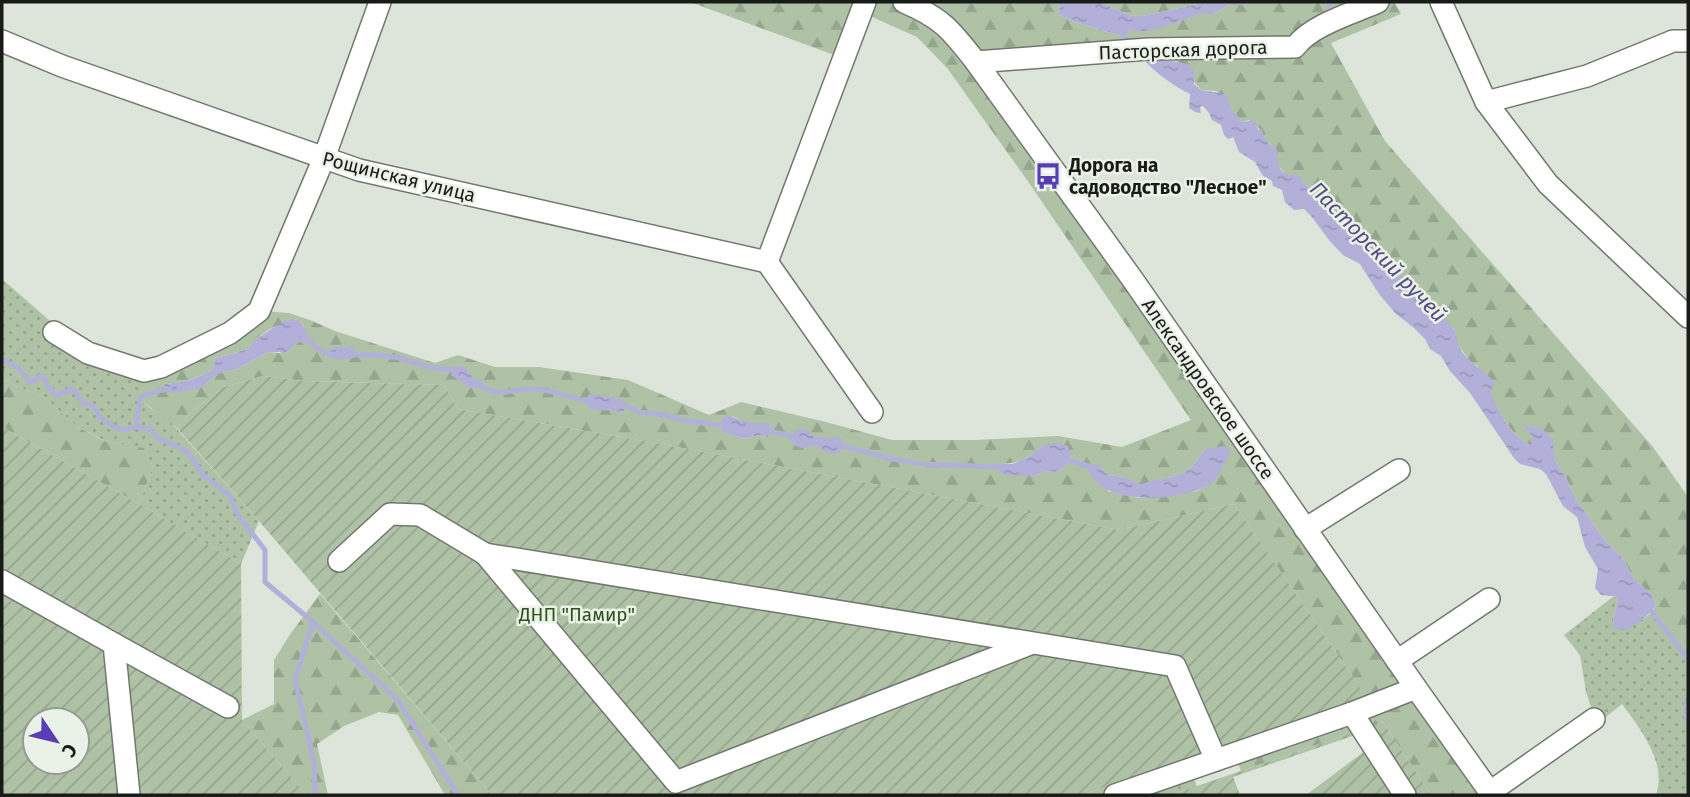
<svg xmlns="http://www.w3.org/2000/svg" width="1690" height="797" font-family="'Fira Sans',sans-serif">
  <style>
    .grass { fill: url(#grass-dots) }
    .forest { fill: url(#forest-firs); fill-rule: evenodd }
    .garden { fill: url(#garden-furrows); fill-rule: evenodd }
    .water { fill: url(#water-ripples) }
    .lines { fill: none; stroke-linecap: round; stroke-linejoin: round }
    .stream { stroke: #b2b0d9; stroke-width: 5 }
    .minor-casing { stroke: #71786e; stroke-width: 24 }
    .minor { stroke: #fff; stroke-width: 21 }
    .labels { text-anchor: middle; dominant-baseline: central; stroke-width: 5; stroke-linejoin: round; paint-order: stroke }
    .street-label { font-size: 19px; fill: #181b17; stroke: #eaf1e7 }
    .poi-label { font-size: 19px; font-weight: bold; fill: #181b17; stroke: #eaf1e7; text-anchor: start }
    .park-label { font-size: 19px; fill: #30521e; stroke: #eaf1e7 }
    .water-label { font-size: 21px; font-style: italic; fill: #524c83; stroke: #eaf1e7 }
  </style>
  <defs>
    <pattern id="grass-dots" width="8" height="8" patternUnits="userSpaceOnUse" patternTransform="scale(1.75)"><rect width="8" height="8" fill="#afc2a6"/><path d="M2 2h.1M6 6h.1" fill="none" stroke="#96a68e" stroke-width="1.8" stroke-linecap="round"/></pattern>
    <pattern id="forest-firs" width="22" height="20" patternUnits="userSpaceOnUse" patternTransform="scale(1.75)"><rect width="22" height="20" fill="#afc2a6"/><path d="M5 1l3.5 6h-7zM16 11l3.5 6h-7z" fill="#96a68e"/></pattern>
    <pattern id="garden-furrows" width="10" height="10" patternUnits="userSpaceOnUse" patternTransform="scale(1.75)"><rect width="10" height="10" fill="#afc2a6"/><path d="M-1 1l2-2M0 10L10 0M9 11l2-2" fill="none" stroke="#96a68e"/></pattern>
    <pattern id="water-ripples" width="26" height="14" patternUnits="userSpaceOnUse" patternTransform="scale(1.75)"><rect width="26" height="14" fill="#b2b0d9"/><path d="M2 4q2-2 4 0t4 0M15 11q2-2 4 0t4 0" fill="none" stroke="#9897ba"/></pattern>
  </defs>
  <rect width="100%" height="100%" fill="#dde4d9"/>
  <!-- grass -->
  <g class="grass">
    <path d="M2,279L49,320L60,336L161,367L144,402L150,408L167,418L259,521L241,564L139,504L153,467L144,449L105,441L76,426L46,399L2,379Z"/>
    <path d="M1614,596L1618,599L1613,621L1642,620L1652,612L1688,659V795H1656C1667,762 1641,730 1622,704L1601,721L1591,707L1586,692L1580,655L1564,635Z"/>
    <path d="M1190,769L1197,786L1171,795H1115Z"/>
  </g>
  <!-- forest -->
  <g class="forest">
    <path d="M690,2H1058L1060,7L1058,14L1075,22L1118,35L1130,31H1145L1199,14H1213L1229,5H1246L1253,2H1394L1401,14L1331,43L1385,141L1653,447L1688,497V659L1652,612L1656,605L1651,594L1634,579L1622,557L1606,542L1576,499L1564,474L1554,459L1539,428L1524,426L1532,437V445C1506,438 1488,388 1477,365L1472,364L1456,342L1454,329L1424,299L1412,281L1401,277L1395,271L1382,253L1370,244L1364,230L1349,228L1340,223L1335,215L1318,202L1315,197L1311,196L1308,186L1287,176L1278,165L1272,146L1264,139L1262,131L1249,120L1242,122L1217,91L1201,90L1177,61L1152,57L984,73L1492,795H1431L1383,722L1241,771L1234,755L1115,795H1081L1252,738L1367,697L1234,504L1119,530L656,443L458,409L444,385L303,381L263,376L223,387L188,415L177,428C167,418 155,412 144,402L148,383L161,367L259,311L289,313L310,320L335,331L435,363L458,355L495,367H539L628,380L709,415L741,402L826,422L892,440H975L1058,436L1122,447L1191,420L1027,180L947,68L917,37L861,12L837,56ZM298,319L304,326L299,342L295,345L280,353L268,352L237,369L219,373L201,388L166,384C186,382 195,379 213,369L216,358L248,349C259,333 279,322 298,319ZM733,416L744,422L772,426L768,431L767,437L759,435L745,439L724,432ZM1044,445L1071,456L1063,469L1056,472L1045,471L1034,476L999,464C1020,464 1028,457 1044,445ZM1205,449L1213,482L1197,491L1168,496L1138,498L1108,491L1101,467L1108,475L1123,477L1140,485L1176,476L1190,469Z"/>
    <path d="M1100,2H1207L1142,16L1129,15Z"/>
    <path d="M2,379L46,399L76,426L104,441L144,448L153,467L139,504L2,427Z"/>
    <path d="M320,594L492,795H445L398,715L379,712L344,726L317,744L328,795L305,793L242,720L274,704V660L291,633Z"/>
  </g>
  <!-- garden -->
  <g class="garden">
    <path d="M263,376L303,381L444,385L458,409L656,443L1119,530L1234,504L1367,697L1252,738L1081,795H492L259,521L177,428L188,415L223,387Z"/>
    <path d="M2,427L139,504L241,564L242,720L305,793L330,795H2ZM35,720H77V762H35Z"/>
    <path d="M1383,722L1431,795H1306L1373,745L1364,732L1233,777L1240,795H1171Z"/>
  </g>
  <!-- water -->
  <g class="water">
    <path d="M1058,2H1100L1129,15L1142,16L1207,2H1253L1246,5H1229L1213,14H1199L1160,28L1145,31H1130L1118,35L1075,22L1058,14L1060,7Z"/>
    <path d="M1152,57L1187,64L1194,71V84L1201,90L1226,94L1229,99V105L1242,122L1254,120L1258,129L1262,131C1264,139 1268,145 1276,148L1278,152C1275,163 1283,180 1296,174L1301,177L1304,184L1308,186L1311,196L1315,197C1319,204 1324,205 1330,210C1338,216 1340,223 1349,228L1358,226C1365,230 1364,234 1367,240C1370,245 1389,261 1394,263C1397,279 1403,274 1413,282C1421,288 1422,297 1432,302C1435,313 1447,318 1453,328C1458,336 1456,344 1463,353C1472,365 1486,371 1495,383L1490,392C1500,412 1509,437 1532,445V437L1523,425L1539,428L1546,432L1553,440L1554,459L1564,474L1576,499L1606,542L1622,557L1634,579L1651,594L1656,605C1648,617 1637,623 1626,630L1615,629L1613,621L1618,599L1614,596L1601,595L1595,588L1598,569L1585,547L1577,517L1563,506L1546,474L1540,469L1520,464L1514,458L1470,393L1450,371L1441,356L1430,349L1425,339L1414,328L1395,313L1379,294L1360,264L1343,255L1329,240L1311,216L1304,209L1294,210L1285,202L1282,190L1273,186L1272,181L1263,176L1255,162L1239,152L1233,137L1228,139L1224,135L1221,125L1212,120L1209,113L1203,106L1200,107L1201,113L1195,112L1189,108L1190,94C1176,87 1153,72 1144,59Z"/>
    <path d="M298,319C304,326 309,333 307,342H299L286,352H268L237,369L219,373L201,388L177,393L165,390V384C186,382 194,380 213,369L216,358L248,349L254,341L274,327L284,321Z"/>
    <path d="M354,345L355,351L362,355C349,360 338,361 326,356L334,346L343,348Z"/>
    <path d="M464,366L474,379L482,380V387L470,388L451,375L453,367Z"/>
    <path d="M589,394L622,399L626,407L623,412L589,409L586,401Z"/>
    <path d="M726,416C733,416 737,419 744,421C752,424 760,423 769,423L772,426L768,431V437L759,435L745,439L723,432L721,426L722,419Z"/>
    <path d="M796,429L808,430L814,437L842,438L844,449L833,454L824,451L816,445L801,448L793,445L790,439Z"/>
    <path d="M1056,443L1068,446L1071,456L1063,469L1056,472L1045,471L1034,476L1005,475L994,469L999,464H1012L1028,457L1044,445Z"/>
    <path d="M1225,446L1230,452C1225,462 1220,478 1210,484C1183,502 1101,507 1088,470L1095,464L1101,467L1108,475L1123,477L1140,484L1176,476L1190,469L1205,449Z"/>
  </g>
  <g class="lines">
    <!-- stream -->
    <g class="stream">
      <path d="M1329,13V2"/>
      <path d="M1125,27L1123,36L1133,44"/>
      <path d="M303,337C315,341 313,352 332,354"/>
      <path d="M356,355H377L400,358L428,367L452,370L456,372"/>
      <path d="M2,358C7,363 16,366 20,370C24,373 26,378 30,382L34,381L37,377L40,376L45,380L54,394L57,395L72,389C78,393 79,400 84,404H90L97,411L98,416L114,427L124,430L133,427L151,429L159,439L187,451L203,475L230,496L238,515L265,550V582L313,622L398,700L458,795"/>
      <path d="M477,384C506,401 515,385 543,390C560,392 575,400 592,402"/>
      <path d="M620,404L625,405L638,412L664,415L680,420L726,426"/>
      <path d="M136,427L140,398L157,391L170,389"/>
      <path d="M763,430L792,436L798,438"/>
      <path d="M839,445L888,458L921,464L1001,467"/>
      <path d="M1063,461L1068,460L1092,467L1095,472"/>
      <path d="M1648,607L1688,659"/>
      <path d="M313,622L295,680L314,762L315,795"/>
      <path d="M1688,699L1686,701V719L1688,722"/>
    </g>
    <defs>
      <g id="minor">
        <path d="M904,2C942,18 951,30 976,62L1133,280L1416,688L1492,795"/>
        <path d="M1441,2L1486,102L1548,184L1688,317"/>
        <path d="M2,41L62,66L359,170L767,262"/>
        <path d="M976,62L1148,49L1295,47C1311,25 1353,13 1378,2"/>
        <path d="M1486,102L1587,76L1673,41H1688"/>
        <path d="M767,262L865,2"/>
        <path d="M767,262L872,412"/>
        <path d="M54,332L88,353L144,371L161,367L230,333L259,311L324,158L380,2"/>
        <path d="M1305,529L1399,470"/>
        <path d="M485,554L676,782L1030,644"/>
        <path d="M339,561L390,514L420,515L485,554L1175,666L1216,760"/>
        <path d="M2,581L114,644L129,795"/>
        <path d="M114,644L228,707"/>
        <path d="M1397,661L1489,599"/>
        <path d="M1352,713L1405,795"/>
        <path d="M1490,792L1594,719"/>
        <path d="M1115,795L1352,713L1416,688"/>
      </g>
    </defs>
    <!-- minor casing -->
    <use href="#minor" class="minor-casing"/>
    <!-- minor -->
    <use href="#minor" class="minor"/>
  </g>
  <!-- icons -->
  <defs>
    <symbol id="bus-bare" viewBox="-9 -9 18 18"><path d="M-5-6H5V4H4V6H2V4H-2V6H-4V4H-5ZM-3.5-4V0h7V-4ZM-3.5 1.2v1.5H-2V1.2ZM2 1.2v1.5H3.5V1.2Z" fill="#583eb6" stroke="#eaf1e7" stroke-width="2.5" paint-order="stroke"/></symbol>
  </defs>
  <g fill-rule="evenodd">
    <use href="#bus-bare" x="1029" y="157" width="38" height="38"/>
  </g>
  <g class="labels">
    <!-- street labels -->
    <g class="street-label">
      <text transform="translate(1183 50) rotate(-2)">Пасторская дорога</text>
      <text transform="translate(399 177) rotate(14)">Рощинская улица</text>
      <text transform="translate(1208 389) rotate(55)">Александровское шоссе</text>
    </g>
    <!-- poi labels -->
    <g class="poi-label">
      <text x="1069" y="165">Дорога на<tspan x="1069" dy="22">садоводство "Лесное"</tspan></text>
    </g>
    <!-- park labels -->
    <g class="park-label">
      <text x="577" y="614">ДНП "Памир"</text>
    </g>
    <!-- water labels -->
    <g class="water-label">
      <text transform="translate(1378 252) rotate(46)">Пасторский ручей</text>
    </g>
  </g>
  <!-- border -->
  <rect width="1690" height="797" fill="none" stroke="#181b17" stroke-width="7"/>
  <!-- north arrow -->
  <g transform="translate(56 741) rotate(125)"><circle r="33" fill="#eaf1e7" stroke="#969b94" stroke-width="2"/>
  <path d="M0-5L12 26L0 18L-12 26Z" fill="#583eb6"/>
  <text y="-10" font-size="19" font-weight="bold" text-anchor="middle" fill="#181b17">С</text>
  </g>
</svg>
